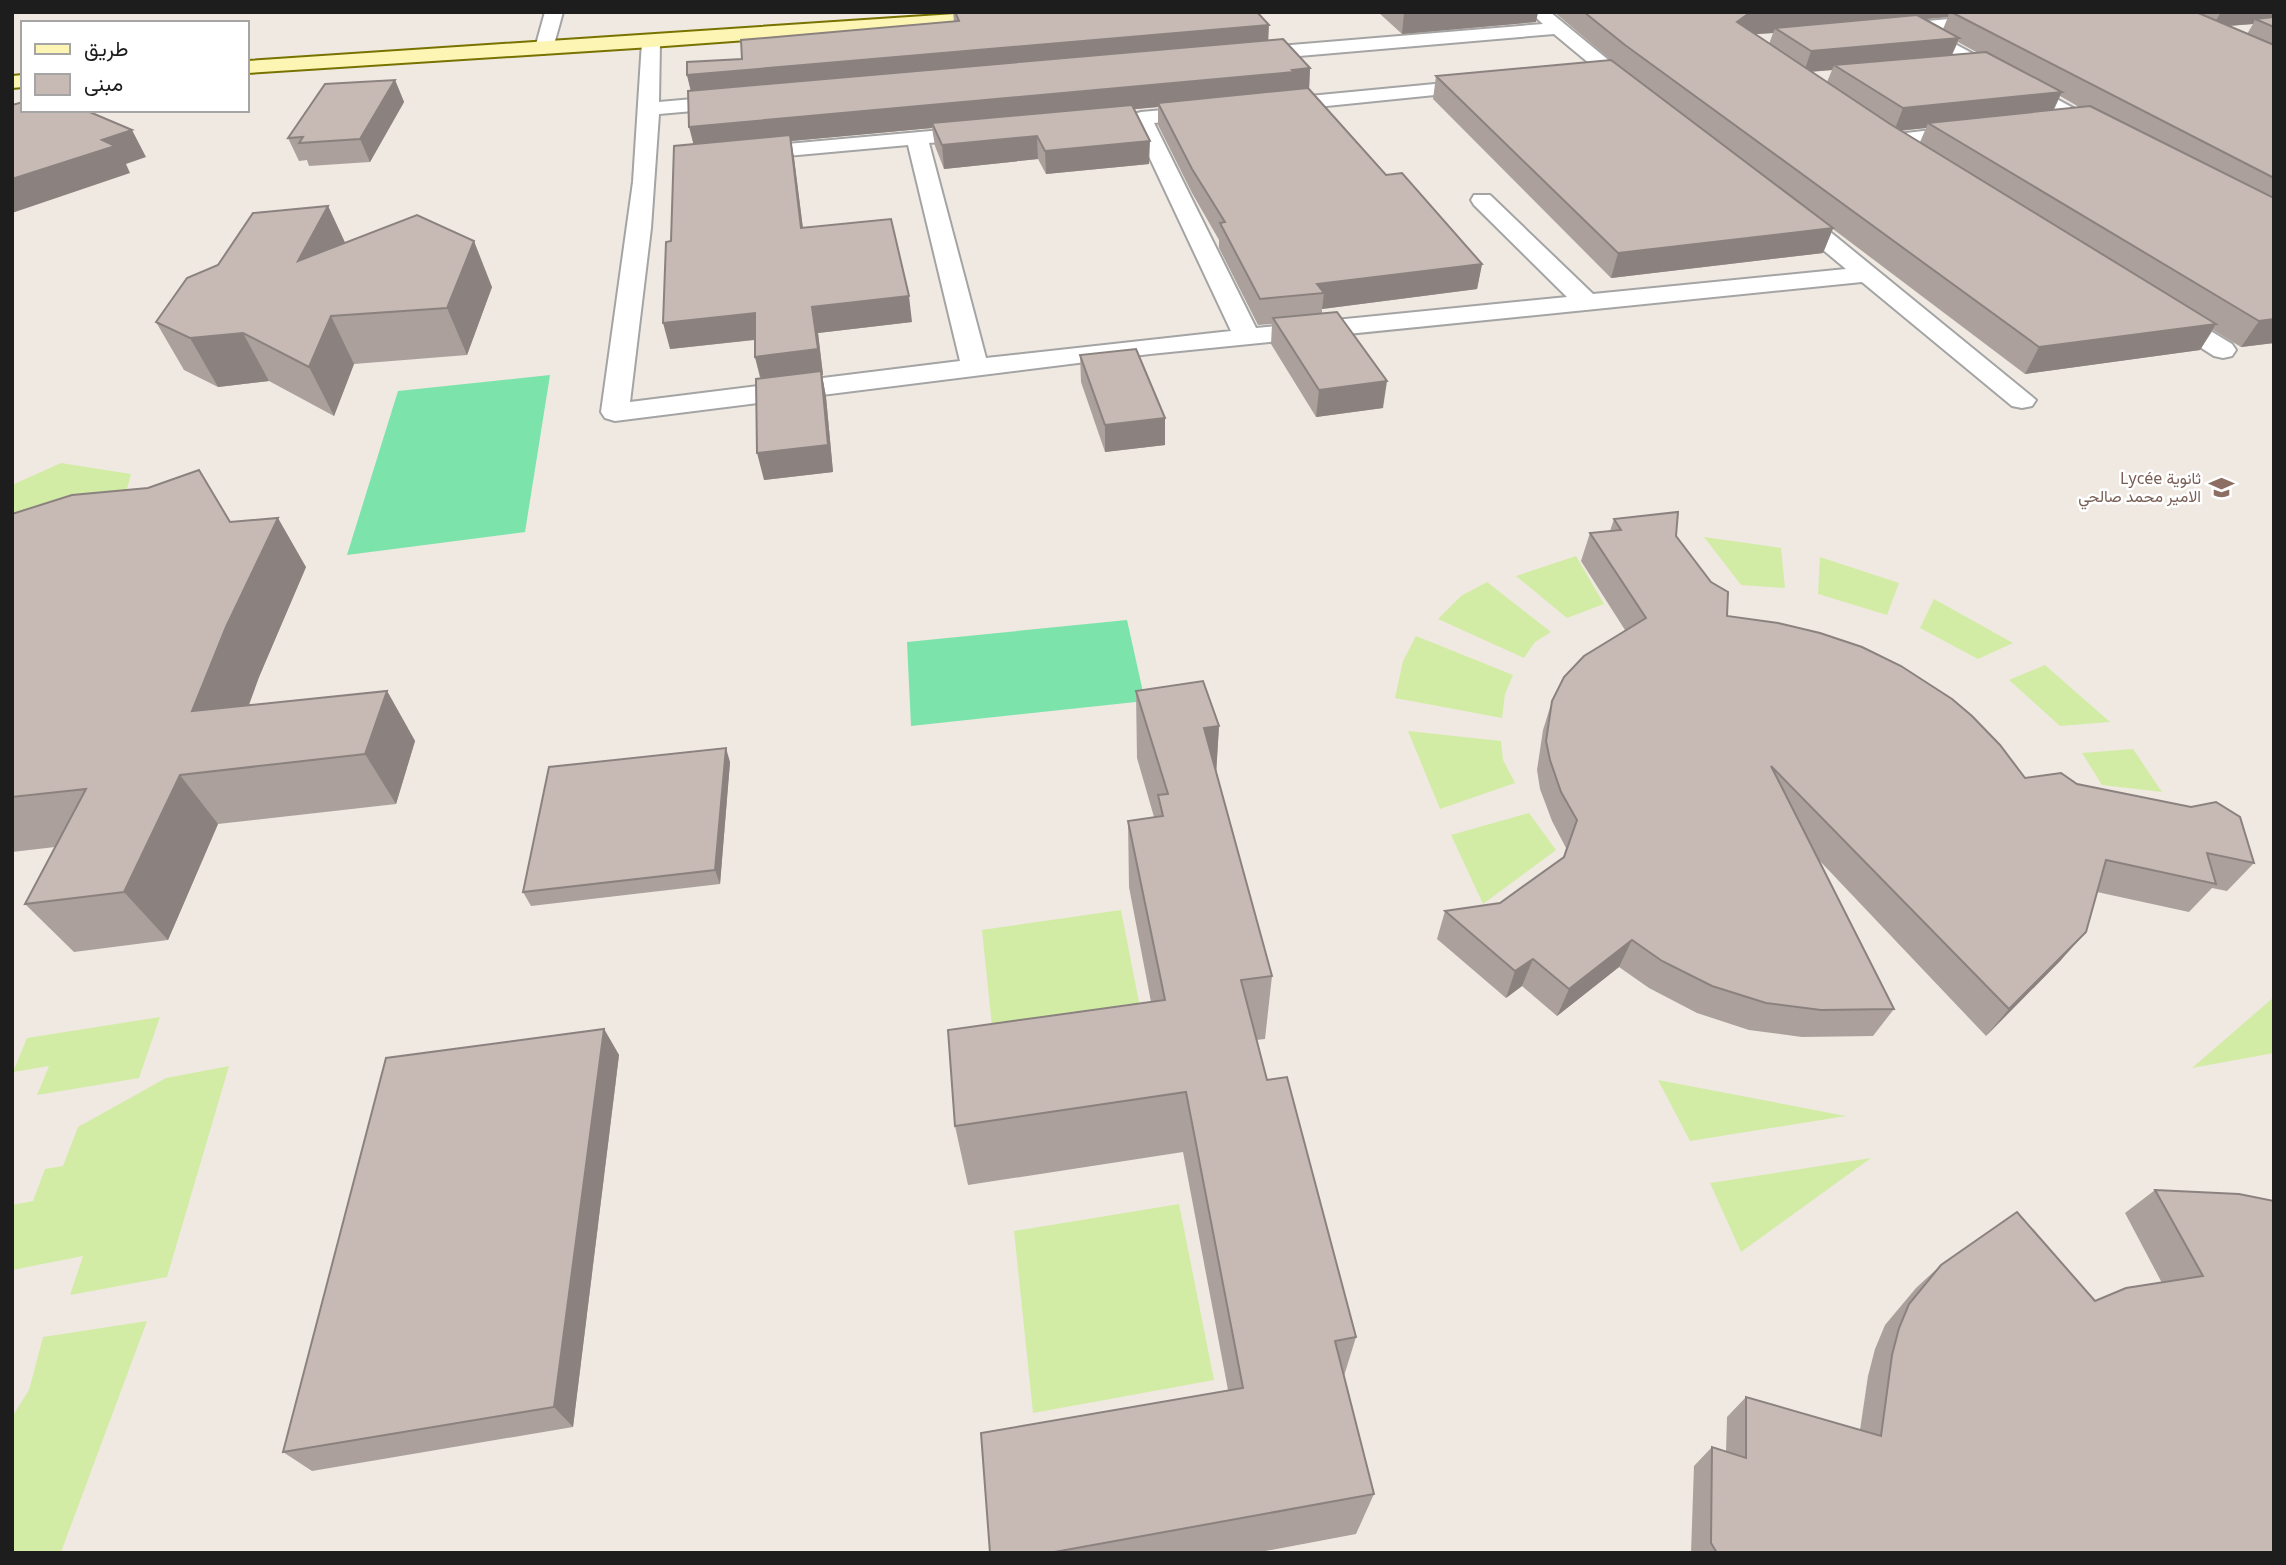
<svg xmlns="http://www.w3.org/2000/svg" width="2286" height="1565" font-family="'Noto Sans',Vazirmatn,sans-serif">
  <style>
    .grass { fill: #d3eca5 }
    .pitch { fill: #7ce3ab }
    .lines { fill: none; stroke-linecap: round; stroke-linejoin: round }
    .street-casing { stroke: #a4a4a4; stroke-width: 4 }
    .secondary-casing { stroke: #787300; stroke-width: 4 }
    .street { fill: #fff; fill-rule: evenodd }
    .secondary { fill: #fdf5b3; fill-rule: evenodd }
    .wall { fill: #aba09c; fill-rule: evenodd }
    .shaded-wall { fill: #8b827f }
    .building { fill: #c7bab5; stroke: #8b827f; stroke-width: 2 }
    .labels { text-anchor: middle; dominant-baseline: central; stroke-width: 5; stroke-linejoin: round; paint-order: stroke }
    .far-education-label { font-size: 16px; fill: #785e54; stroke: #fff; text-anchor: end }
  </style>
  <rect width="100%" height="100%" fill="#efe9e2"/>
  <!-- grass -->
  <g class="grass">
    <path d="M61,463L131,474L127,489L122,495L12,517V485Z"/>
    <path d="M1704,537L1781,548L1785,588L1741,585Z"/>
    <path d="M1576,556L1604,604L1567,618L1516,576Z"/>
    <path d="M1820,557L1899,583L1887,615L1818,594Z"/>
    <path d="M1487,582L1551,632L1535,642L1524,658L1438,619L1461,596Z"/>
    <path d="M1934,599L2013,643L1978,659L1920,628Z"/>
    <path d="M1416,636L1513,675L1505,694L1502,718L1395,698L1403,661Z"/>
    <path d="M2045,665L2110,722L2060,726L2009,680Z"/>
    <path d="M1408,731L1501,741L1503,760L1515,783L1440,809Z"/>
    <path d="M2133,749L2162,792L2102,785L2082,753Z"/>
    <path d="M1529,813L1556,850L1483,904L1451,835Z"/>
    <path d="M1121,910L1145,1033L995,1055L982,930Z"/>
    <path d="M2274,997V1053L2192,1068Z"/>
    <path d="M160,1017L139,1078L37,1095L49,1066L13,1072L27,1038Z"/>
    <path d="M229,1066L167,1277L70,1295L83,1256L12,1270V1205L33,1201L45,1169L63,1166L78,1127L166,1078Z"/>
    <path d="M1658,1080L1846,1116L1690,1141Z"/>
    <path d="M1871,1158L1741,1252L1710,1183Z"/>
    <path d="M1179,1204L1214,1380L1033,1413L1014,1231Z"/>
    <path d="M147,1321L61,1552L12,1553V1417L29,1390L43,1337Z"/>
  </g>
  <!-- pitch -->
  <g class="pitch">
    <path d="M550,375L525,532L347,555L398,391Z"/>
    <path d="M1127,620L1145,701L911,726L907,642Z"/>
  </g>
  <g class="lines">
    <defs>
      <g id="street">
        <path d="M545,12H563L553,48L544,54L535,48Z"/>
        <path d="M1530,12H1550L1645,90L1648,94L1645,98H1631L1554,34L1242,61L1233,55L1242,49L1543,24Z"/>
        <path d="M2025,12H2097L2088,17L1931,31L2114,130L2117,134L2114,138H2100L1908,33L1884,35L1875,30L1884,25Z"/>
        <path d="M651,37L660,42L659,102L739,95L746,97L749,101L746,105L739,107L659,114L651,228L630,402L960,361L908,145L742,160L734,159L731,154L734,149L742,148L986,126L993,128L996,132L993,136L986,138L929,143L986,358L1231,331L1131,118L1134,114L1141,112L1208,106L1215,108L1218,112L1215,116L1154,123L1256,328L1567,297L1474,205L1471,200L1474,195H1490L1593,294L1846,269L1780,214L1777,209L1780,204H1796L2036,400L2032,406L2022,408L2012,406L1862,282L1150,354L615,421L605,418L601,412L633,182L642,42Z"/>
        <path d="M1487,79L1494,81L1497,85L1494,89L1268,112L1261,110L1258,106L1261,102L1268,100Z"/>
        <path d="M1975,125L1982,127L1985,131L1982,135L1889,147L1882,145L1879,141L1882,137L1889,135Z"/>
        <path d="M2162,304L2171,307L2232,344L2236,350L2232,356L2223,358L2214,356L2153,317L2149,312L2153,307Z"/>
      </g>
      <g id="secondary">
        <path d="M985,12H1070L1061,17L651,47L247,73V61Z"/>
        <path d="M23,75V87L12,88V76Z"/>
      </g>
    </defs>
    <!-- street casing -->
    <use href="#street" class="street-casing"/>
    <!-- secondary casing -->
    <use href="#secondary" class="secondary-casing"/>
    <!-- street -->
    <use href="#street" class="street"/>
    <!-- secondary -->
    <use href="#secondary" class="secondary"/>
  </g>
  <!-- wall -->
  <g class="wall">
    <path d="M427,12H488L486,14Z"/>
    <path d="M953,12H1257L1268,41L1310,68L1309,89L1386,175L1482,264L1477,289L1322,309V314L1383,408L1316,417L1271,344L1272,324L1258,325L1219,248V240L1192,193L1158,125V107L1134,109L1149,164L1046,174L1038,159L944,169L935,146L932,128L791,141L794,158L803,228L912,322L818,333L823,375H822L826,397L833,472L764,480L760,378L755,357V340L670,349L671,241L693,144L691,91L687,75L954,22Z"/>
    <path d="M1378,12H1538L1536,22L1402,34Z"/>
    <path d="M1554,12H2274V343L2241,347L2213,330L2200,350L2025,374L1833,229L1823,253L1611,278L1433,99L1436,76L1611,60ZM1948,17L1943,29L1924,19ZM2253,24L2247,34L2229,26ZM1773,33L1769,44L1755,34ZM1958,42L1978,53L1952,55ZM1832,70L1827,82L1811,72ZM2060,96L2079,107L2054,110ZM1926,128L1920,142L1901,131Z"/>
    <path d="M395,80L404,102L370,162L309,166L307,160L299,161L288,138Z"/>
    <path d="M328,206L345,243L492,287L467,355L354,364L334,416L269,381L218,387L184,370L156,322L218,265Z"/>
    <path d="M1080,355L1165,418V445L1105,452L1081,382Z"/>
    <path d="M12,514L306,567L259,677L249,705L387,691L415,741L396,804L218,824L168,940L74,952L25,904L55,847L12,852Z"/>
    <path d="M1614,519L1676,536L1727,616L2025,778L2077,784L2254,863L2227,891L2212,888L2189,912L2097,892L2061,960L1986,1036L1818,859L1894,1009L1873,1036L1802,1037L1749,1030L1697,1013L1649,988L1619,967L1557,1016L1522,986L1506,998L1437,939L1445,911L1500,903L1563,858L1566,848L1552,821L1540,789L1537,770L1543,730L1552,701L1625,630L1581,561L1590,533L1610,531Z"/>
    <path d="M1136,691L1219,726L1216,772L1272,976L1265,1039L1256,1040L1267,1080L1356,1337L1344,1376L1374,1494L1356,1534L1255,1553H990L1228,1390L1183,1152L968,1185L955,1126L1151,1002L1129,887L1128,821L1154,817L1137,758Z"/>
    <path d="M730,762L720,884L531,906L523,892Z"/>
    <path d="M604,1029L619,1055L573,1427L312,1471L283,1452Z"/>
    <path d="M2155,1190L2239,1194L2274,1553H1691L1694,1466L1712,1447L1726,1452L1727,1417L1746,1397L1860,1430L1868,1376L1875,1349L1885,1325L1916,1288L1941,1265L2095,1301L2162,1283L2125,1213Z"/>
  </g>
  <!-- shaded-wall -->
  <g class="shaded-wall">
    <path d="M1538,12L1536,22L1402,34L1404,13Z"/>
    <path d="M1770,12H1949L1948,17L1781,32L1775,28L1773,33L1742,35L1737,22L1748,14Z"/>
    <path d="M2221,12H2274V22L2255,19L2253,24L2212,27Z"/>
    <path d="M1269,25L1268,46L692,96L687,75Z"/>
    <path d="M1959,38L1950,59L1834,65L1832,70L1804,72L1811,51Z"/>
    <path d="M1310,68L1309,90L1158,103V107L934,128L932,123V128L791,141L794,158L806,253L695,150L689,127Z"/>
    <path d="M395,80L404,102L370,162L360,139Z"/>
    <path d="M2062,92L2051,114L1928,123L1926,128L1894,131L1903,108Z"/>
    <path d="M132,130L146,157L126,164L130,173L12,213V179L102,140Z"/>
    <path d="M1037,136L1038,159L944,169L942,145Z"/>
    <path d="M1150,141L1149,164L1046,174L1045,151Z"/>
    <path d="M328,206L349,251L298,261Z"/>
    <path d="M1833,228L1823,253L1611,278L1618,253Z"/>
    <path d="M474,241L492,287L467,355L447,308Z"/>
    <path d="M1482,264L1477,289L1322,309L1324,293L1317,284Z"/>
    <path d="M909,296L912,322L818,333L823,375H822L826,397L833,472L764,480L757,453L762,383L755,357L812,307Z"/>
    <path d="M755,313L761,339L670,349L663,323Z"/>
    <path d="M331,316L354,364L334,416L309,367Z"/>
    <path d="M2274,319V343L2241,347L2259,321Z"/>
    <path d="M2216,324L2200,350L2025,374L2039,347Z"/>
    <path d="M243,333L269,381L218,387L190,338Z"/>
    <path d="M1387,381L1383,408L1316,417L1319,390Z"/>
    <path d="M1165,418V445L1105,452V425Z"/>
    <path d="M199,470L256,564L278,518L306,567L259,677L228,761L192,711L226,627Z"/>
    <path d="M387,691L415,741L396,804L365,754Z"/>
    <path d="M1219,726L1215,792L1204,728Z"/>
    <path d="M726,748L730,762L720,884L715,870Z"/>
    <path d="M180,775L218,824L168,940L124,892Z"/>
    <path d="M2086,932L2061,960L1986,1036L2009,1009Z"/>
    <path d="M1632,940L1619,967L1557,1016L1569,989Z"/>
    <path d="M1533,959L1522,986L1506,998L1515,971Z"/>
    <path d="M604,1029L619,1055L573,1427L554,1407Z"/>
  </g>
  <!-- building -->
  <g class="building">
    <path d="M955,12H1257L1269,25L687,75V62L742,59L741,40L959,21Z"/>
    <path d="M1584,12H1770L1748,14L1737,22L1890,124L2216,324L2039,347L1625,45Z"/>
    <path d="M1951,12H2196L2274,45V178Z"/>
    <path d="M1917,15L1959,38L1811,51L1775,28Z"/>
    <path d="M2274,17V27L2255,19Z"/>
    <path d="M1283,39L1310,68L1292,70L1294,72L689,127L688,91Z"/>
    <path d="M1986,52L2062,92L1903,108L1834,65Z"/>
    <path d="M1611,60L1833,228L1618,253L1436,76Z"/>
    <path d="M395,80L360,139L299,143L303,137L288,138L325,84Z"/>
    <path d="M1308,88L1386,175L1402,173L1482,264L1317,284L1324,293L1260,299L1220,223L1225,222L1192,169L1158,103Z"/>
    <path d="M23,102V110H85L132,130L102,140L115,146L12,179V105Z"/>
    <path d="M1132,105L1150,141L1045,151L1037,136L942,145L932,123Z"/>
    <path d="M2090,106L2274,198V319L2259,321L1928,123Z"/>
    <path d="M790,135L801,228L891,219L909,296L812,307L818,349L755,357V313L663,323L666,242L671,241L674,146Z"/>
    <path d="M328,206L298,261L417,215L474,241L447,308L331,316L309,367L243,333L190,338L156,322L187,278L218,265L253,213Z"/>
    <path d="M1337,312L1387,381L1319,390L1273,318Z"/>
    <path d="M1136,349L1165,418L1105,425L1080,355Z"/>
    <path d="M821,371L828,445L757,453L756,379Z"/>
    <path d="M199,470L230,522L278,518L226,627L192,711L387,691L365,754L180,775L124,892L25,904L86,789L12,797V514L72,495L148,488Z"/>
    <path d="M1678,512L1676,536L1711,582L1728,592L1727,616L1778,623L1820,633L1862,647L1901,666L1952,699L1972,716L2000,745L2025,778L2061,773L2077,784L2191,807L2216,802L2240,817L2254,863L2207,853L2216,884L2106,860L2086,932L2009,1009L1771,766L1894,1009L1821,1010L1766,1003L1712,986L1662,961L1632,940L1569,989L1533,959L1515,971L1445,911L1500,903L1564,857L1577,820L1561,792L1550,760L1546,741L1552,701L1564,677L1584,656L1646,618L1590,533L1621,530L1614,519Z"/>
    <path d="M1203,681L1219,726L1204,728L1272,976L1241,980L1267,1080L1287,1077L1356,1337L1335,1341L1374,1494L1049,1553H990L981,1433L1243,1388L1186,1092L955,1126L948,1030L1165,1000L1128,821L1163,816L1158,795L1168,794L1136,691Z"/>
    <path d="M726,748L715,870L523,892L549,767Z"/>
    <path d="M604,1029L554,1407L283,1452L386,1058Z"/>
    <path d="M2155,1190L2239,1194L2274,1201V1553H1717L1711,1543L1712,1447L1746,1458V1397L1881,1436L1892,1355L1899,1328L1909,1304L1941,1265L2017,1212L2095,1301L2126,1288L2203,1276Z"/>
  </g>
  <!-- icons -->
  <defs>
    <symbol id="school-bare" viewBox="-9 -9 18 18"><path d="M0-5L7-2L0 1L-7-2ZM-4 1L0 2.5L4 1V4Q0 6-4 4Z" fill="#8d6e63" stroke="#fff" stroke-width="2.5" paint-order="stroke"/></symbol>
  </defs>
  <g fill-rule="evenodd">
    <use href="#school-bare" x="2204" y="470" width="35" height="35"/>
  </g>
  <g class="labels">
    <!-- far-education labels -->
    <g class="far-education-label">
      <text x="2201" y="478">Lycée ثانوية<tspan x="2201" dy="18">الامير محمد صالحي</tspan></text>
    </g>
  </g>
  <!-- border -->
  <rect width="2286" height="1565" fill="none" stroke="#1d1d1d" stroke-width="28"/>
  <!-- legend -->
  <rect x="21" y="21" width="228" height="91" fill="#ffffff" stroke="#a5a5a5" stroke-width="2"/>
  <rect x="35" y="44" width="35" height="10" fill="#fdf5b3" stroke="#a5a5a5" stroke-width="2"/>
  <text x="84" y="56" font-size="21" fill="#1d1d1d">طريق</text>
  <rect x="35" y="74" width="35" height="21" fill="#c7bab5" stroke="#a5a5a5" stroke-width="2"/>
  <text x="84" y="91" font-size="21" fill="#1d1d1d">مبنى</text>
</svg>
